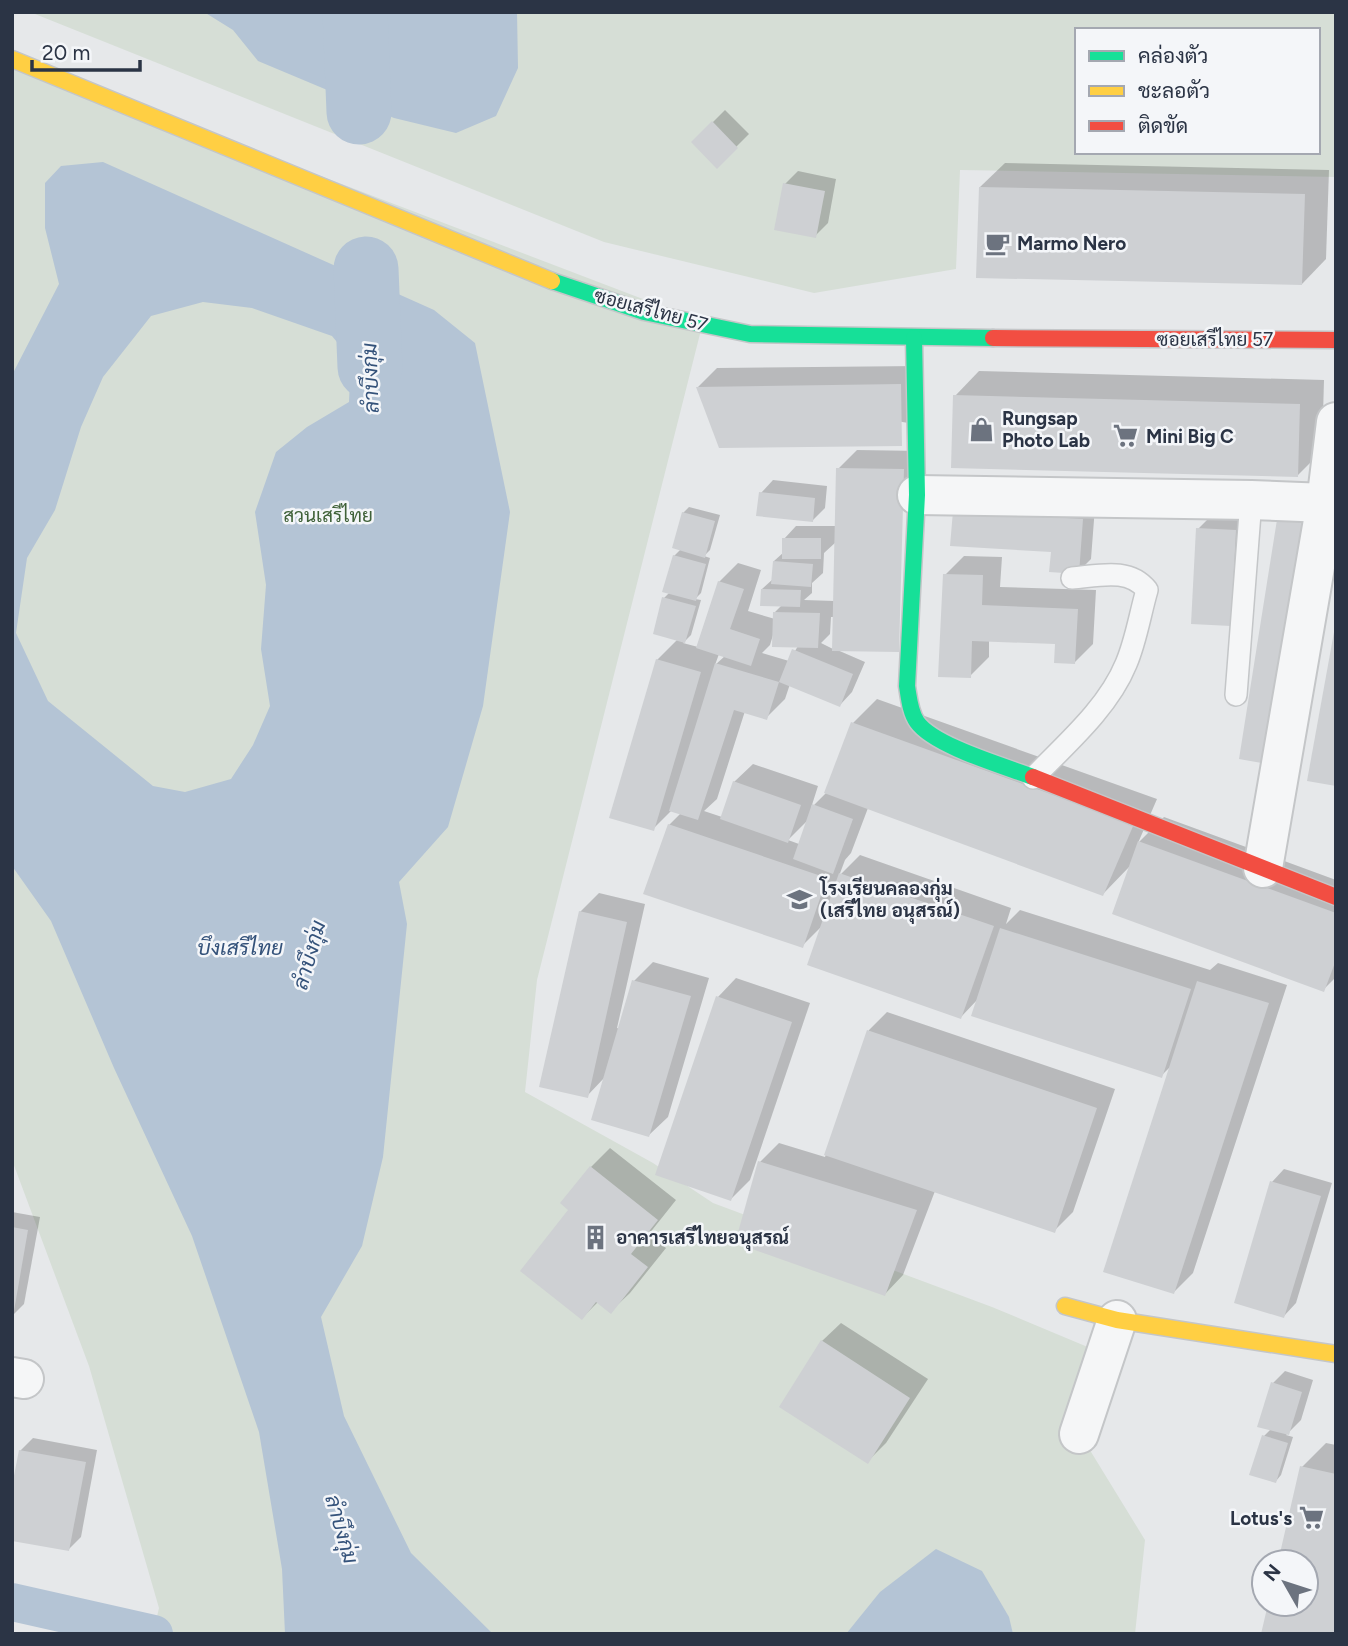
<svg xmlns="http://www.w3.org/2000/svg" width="1348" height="1646" font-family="Figtree,Sarabun,sans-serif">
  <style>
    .green { fill: #d6ded6; fill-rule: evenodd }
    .water { fill: #b4c4d5; fill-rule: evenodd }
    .shadow { fill: #0003; fill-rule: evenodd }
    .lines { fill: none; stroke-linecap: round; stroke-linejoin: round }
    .canal { stroke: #b4c4d5; stroke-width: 38 }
    .river { stroke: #b4c4d5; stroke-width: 65 }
    .building { fill: #ced0d3 }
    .lane-casing { stroke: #c4c6c8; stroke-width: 24 }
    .street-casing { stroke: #c4c6c8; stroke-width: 42 }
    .fast-casing { stroke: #c4c6c8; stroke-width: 19 }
    .slow-casing { stroke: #c4c6c8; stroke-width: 19 }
    .jam-casing { stroke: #c4c6c8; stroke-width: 19 }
    .lane { stroke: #f5f6f7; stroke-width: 21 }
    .street { stroke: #f5f6f7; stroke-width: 38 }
    .fast { stroke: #16e098; stroke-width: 16 }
    .slow { stroke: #ffcf43; stroke-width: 16 }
    .jam { stroke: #f24e42; stroke-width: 16 }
    .labels { text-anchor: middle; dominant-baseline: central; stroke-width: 5; stroke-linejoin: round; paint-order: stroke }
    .poi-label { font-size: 19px; font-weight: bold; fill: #2b3445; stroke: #f4f6f9; text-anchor: start }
    .street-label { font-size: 19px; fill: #2b3445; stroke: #f4f6f9 }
    .park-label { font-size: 19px; fill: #3f6138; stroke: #f4f6f9 }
    .water-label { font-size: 21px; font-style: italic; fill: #34527a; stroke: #f4f6f9 }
  </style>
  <rect width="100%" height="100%" fill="#e6e8ea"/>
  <!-- green -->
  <g class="green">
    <path d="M30,12H1336V177L960,170L956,269L814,293L604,242ZM1077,30H1318V152H1077Z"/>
    <path d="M12,58L703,322L537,980L525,1092L653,1163L713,1203L992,1307L1102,1353L1080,1434L1145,1540L1135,1634H153L159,1608L89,1366L12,1160Z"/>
  </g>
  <!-- water -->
  <g class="water">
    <path d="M204,12H517L518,68L496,116L456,133L394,118L258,61L233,30Z"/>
    <path d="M103,162L434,310L475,343L510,512L483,706L448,827L399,882L407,924L383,1157L362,1246L321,1317L344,1416L411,1553L493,1634H285L282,1569L259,1432L192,1236L114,1068L51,921L12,866V375L59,284L45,228V183L61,166ZM203,302L252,308L332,336L351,359L349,402L307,427L276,452L255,512L266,585L261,649L270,706L253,745L231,779L185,792L153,786L48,701L16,633L27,558L55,510L81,427L103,377L151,316Z"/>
    <path d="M936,1549L982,1571L1009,1617L1013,1634H846L880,1592Z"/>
  </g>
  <!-- shadow -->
  <g class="shadow">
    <path d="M725,110L749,134L717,166L693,142Z"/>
    <path d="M1005,163L1329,170L1326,259L1302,284L980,187Z"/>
    <path d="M798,171L836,179L828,223L815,236L785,184Z"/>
    <path d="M919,366L920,425L698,387L717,368Z"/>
    <path d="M979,371L1324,380L1322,451L1297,476L955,396Z"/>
    <path d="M857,450L922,451L835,649L865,662L852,692L840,705L790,684L785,699L766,718L745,711L717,799L704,811L722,817L734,782L753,764L818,786L811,808L826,793L853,723L877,699L1157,799L1138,843L1164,817L1336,880V977L1323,990L1131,865L1103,894L868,808L851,853L845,860L839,876L860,855L1011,908L1006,924L1020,910L1210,970L1218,963L1287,985L1193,1273L1174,1292L1171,1066L1161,1076L978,999L961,1017L823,925L802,946L669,825L681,813L672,810L653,829L657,660L678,639L664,598L670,592L674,556L681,549L683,513L689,507L720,515L710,550L704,556L710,558L701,593L695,599L701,600L691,635L683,643L698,647L719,582L738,563L761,570L748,611L775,619V612L782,605L762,589L773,579L774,561L784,552V539L796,526H836L838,469ZM836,542L835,601L804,600L812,593V583L823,573L824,553ZM831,617H834L833,649L821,643L830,634ZM773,635L798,646L789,661L762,653L770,645ZM719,654L725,656L715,665ZM809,819L799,844L788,840Z"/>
    <path d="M773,480L827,486L825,508L812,521L761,493Z"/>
    <path d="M1095,507L1091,559L1078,572L1053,551L954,511Z"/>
    <path d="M1211,516L1247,518L1243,612L1230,624L1198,529Z"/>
    <path d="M964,556L1002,557L1000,587L1096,590L1093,644L1074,663L1057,643L989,640V657L970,676L945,575Z"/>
    <path d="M599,893L645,904L617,1028L620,1029L634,981L653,962L709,978L668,1117L649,1135L605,1077L587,1096L580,912Z"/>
    <path d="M736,978L810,1003L750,1180L731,1199L718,997Z"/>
    <path d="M887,1012L1115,1089L1073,1212L1054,1231L935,1191L903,1275L885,1294L760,1162L779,1143L825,1157L869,1030Z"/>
    <path d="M610,1148L676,1200L649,1234L666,1248L630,1293L611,1311L598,1302L582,1318L591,1167Z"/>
    <path d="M1284,1169L1332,1183L1296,1303L1284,1316L1272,1182Z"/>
    <path d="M12,1212L40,1217L24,1304L12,1316Z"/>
    <path d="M841,1323L928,1379L886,1443L867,1462L822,1341Z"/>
    <path d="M1285,1371L1313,1380L1301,1420L1286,1435L1293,1437L1281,1475L1276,1481L1264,1436L1271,1429L1273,1383Z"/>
    <path d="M33,1438L97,1450L81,1537L69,1549L20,1451Z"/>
    <path d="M1326,1443L1336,1445V1634L1270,1604H1306V1562H1280L1302,1467Z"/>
  </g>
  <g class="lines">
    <!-- canal -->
    <path class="canal" d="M12,1602L154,1634"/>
    <!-- river -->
    <g class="river">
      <path d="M355,12L359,112"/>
      <path d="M366,269L370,367"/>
    </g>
  </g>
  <!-- building -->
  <g class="building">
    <path d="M712,121L738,148L717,169L691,142Z"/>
    <path d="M783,183L825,191L816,238L774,230Z"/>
    <path d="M979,187L1305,194L1302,285L976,278Z"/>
    <path d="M901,384L902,446L719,448L696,387Z"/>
    <path d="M953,395L1300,404L1298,477L951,468Z"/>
    <path d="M836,468L904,469L899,652L832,651Z"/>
    <path d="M759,492L815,498L813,522L756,516Z"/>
    <path d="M1279,507L1313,513L1273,765L1239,759Z"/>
    <path d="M953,511L1083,519L1079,574L1049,572L1051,552L950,546Z"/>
    <path d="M682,512L715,521L705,558L672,548Z"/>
    <path d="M1196,528L1236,530L1231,626L1191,624Z"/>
    <rect x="782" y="538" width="39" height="21"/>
    <path d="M673,555L706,564L696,601L662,592Z"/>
    <path d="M773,561L813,564L811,587L771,584Z"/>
    <path d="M943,574L983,575L982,605L1078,609L1075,664L1054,663L1055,644L972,641L971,678L938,677Z"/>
    <path d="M718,581L744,589L730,629L760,639L751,666L696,648Z"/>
    <path d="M761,589L801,590L800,607L760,606Z"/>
    <path d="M662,597L696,606L685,643L653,634Z"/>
    <path d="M773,612L820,613L818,648L772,647Z"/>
    <path d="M1334,632H1336V786L1307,781Z"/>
    <path d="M792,649L853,674L840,707L779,682Z"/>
    <path d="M656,659L701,672L654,831L609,818Z"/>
    <path d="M715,663L779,682L767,720L734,710L698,820L669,811Z"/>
    <path d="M851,722L1134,824L1103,896L824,793Z"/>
    <path d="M733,781L801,805L788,843L720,819Z"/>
    <path d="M812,804L853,819L833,874L793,859Z"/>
    <path d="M668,824L827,878L803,948L643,894Z"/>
    <path d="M1138,841L1336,913V960L1324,992L1112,914Z"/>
    <path d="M839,873L994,926L961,1019L807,965Z"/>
    <path d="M579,911L627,922L588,1098L539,1087Z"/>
    <path d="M1000,928L1191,989L1162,1078L971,1016Z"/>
    <path d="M632,980L691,996L649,1137L591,1120Z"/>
    <path d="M1197,981L1269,1003L1174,1294L1103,1272Z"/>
    <path d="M716,996L792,1022L731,1201L655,1175Z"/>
    <path d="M867,1030L1097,1108L1055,1233L824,1155Z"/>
    <path d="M758,1161L917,1210L885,1296L735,1243Z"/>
    <path d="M590,1166L658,1220L631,1254L648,1267L611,1314L596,1302L582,1320L520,1271L568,1210L560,1203Z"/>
    <path d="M1270,1181L1321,1196L1284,1318L1234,1303Z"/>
    <path d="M12,1227L28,1230L14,1311H12Z"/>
    <path d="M821,1340L910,1398L868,1464L779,1407Z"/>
    <path d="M1271,1382L1302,1392L1289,1435L1257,1427Z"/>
    <path d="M1262,1435L1288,1443L1276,1483L1249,1475Z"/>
    <path d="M19,1450L86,1462L69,1551L12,1541V1486Z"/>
    <path d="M1300,1466L1336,1474V1634H1261L1268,1604H1306V1562H1278Z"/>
  </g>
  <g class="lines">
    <defs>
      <g id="lane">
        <path d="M1236,695L1251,500"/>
        <path d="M1033,778C1066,744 1108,708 1126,664C1136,641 1140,614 1147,590C1129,567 1098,576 1072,578"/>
      </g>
      <g id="street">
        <path d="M917,495L1251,500L1326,503"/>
        <path d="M1263,868L1326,503L1336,422"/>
        <path d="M12,1377L24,1379"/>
        <path d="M1079,1434L1117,1320"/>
      </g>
      <g id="fast">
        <path d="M552,281L644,312L750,334L993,338"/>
        <path d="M914,338L917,495L907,686C909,698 910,712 917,722C934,746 1004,766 1033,777"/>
      </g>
      <g id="slow">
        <path d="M12,59L552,281"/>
        <path d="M1065,1306L1117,1320L1336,1354"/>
      </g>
      <g id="jam">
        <path d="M993,338L1336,340"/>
        <path d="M1033,777L1336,897"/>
      </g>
    </defs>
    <!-- lane casing -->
    <use href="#lane" class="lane-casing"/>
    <!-- street casing -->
    <use href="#street" class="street-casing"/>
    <!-- fast casing -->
    <use href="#fast" class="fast-casing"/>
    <!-- slow casing -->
    <use href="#slow" class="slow-casing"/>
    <!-- jam casing -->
    <use href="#jam" class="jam-casing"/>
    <!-- lane -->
    <use href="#lane" class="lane"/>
    <!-- street -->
    <use href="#street" class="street"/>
    <!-- fast -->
    <use href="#fast" class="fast"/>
    <!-- slow -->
    <use href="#slow" class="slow"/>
    <!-- jam -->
    <use href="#jam" class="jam"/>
  </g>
  <!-- icons -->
  <defs>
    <symbol id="cafe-bare" viewBox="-9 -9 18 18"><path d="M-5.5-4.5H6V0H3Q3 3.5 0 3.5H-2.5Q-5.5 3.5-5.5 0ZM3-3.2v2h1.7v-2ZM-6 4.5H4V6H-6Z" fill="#6c737f" stroke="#f4f6f9" stroke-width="2.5" paint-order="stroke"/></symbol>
    <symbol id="shop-bare" viewBox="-9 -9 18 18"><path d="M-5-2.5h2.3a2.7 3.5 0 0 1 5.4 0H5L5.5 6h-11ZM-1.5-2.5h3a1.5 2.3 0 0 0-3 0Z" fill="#6c737f" stroke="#f4f6f9" stroke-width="2.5" paint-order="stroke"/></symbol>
    <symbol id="supermarket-bare" viewBox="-9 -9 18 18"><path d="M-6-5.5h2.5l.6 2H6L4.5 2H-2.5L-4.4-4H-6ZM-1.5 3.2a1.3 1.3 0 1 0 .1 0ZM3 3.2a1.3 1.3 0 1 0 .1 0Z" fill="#6c737f" stroke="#f4f6f9" stroke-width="2.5" paint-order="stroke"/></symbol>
    <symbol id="school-bare" viewBox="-9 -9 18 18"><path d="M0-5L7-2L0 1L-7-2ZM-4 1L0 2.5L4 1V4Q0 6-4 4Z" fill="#6c737f" stroke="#f4f6f9" stroke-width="2.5" paint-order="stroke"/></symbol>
    <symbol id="building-bare" viewBox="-9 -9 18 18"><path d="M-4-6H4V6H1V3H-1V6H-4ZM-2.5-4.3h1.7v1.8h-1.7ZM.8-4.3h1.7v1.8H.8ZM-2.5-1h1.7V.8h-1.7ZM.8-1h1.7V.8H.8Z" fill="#6c737f" stroke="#f4f6f9" stroke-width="2.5" paint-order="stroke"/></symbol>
  </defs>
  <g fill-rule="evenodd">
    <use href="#cafe-bare" x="980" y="226" width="35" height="35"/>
    <use href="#shop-bare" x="964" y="412" width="35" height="35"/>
    <use href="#supermarket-bare" x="1108" y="418" width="35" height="35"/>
    <use href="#school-bare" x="782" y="882" width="35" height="35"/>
    <use href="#building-bare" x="578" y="1220" width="35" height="35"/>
    <use href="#supermarket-bare" x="1294" y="1500" width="35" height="35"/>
  </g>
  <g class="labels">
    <!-- poi labels -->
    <g class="poi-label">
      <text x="1017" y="243">Marmo Nero</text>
      <text x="1002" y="418">Rungsap<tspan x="1002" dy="22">Photo Lab</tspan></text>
      <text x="1146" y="436">Mini Big C</text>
      <text x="820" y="888">โรงเรียนคลองกุ่ม<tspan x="820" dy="22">(เสรีไทย อนุสรณ์)</tspan></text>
      <text x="616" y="1237">อาคารเสรีไทยอนุสรณ์</text>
      <text x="1292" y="1518" text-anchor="end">Lotus's</text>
    </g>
    <!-- street labels -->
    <g class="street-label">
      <text transform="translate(651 310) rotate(15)">ซอยเสรีไทย 57</text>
      <text x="1215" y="339">ซอยเสรีไทย 57</text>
    </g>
    <!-- park labels -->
    <g class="park-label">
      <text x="328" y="515">สวนเสรีไทย</text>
    </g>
    <!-- water labels -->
    <g class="water-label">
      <text transform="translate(370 378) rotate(-92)">ลำบึงกุ่ม</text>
      <text x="240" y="947">บึงเสรีไทย</text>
      <text transform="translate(309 955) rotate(-74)">ลำบึงกุ่ม</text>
      <text transform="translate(342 1529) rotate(74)">ลำบึงกุ่ม</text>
    </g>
  </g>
  <!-- border -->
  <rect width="1348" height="1646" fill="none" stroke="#2b3445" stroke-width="28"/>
  <!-- legend -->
  <rect x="1075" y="28" width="245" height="126" fill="#f4f6f9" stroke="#a4a8b1" stroke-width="2"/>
  <rect x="1089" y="51" width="35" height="10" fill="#16e098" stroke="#a4a8b1" stroke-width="2"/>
  <text x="1138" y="63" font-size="21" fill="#2b3445">คล่องตัว</text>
  <rect x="1089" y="86" width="35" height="10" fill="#ffcf43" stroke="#a4a8b1" stroke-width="2"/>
  <text x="1138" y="98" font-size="21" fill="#2b3445">ชะลอตัว</text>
  <rect x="1089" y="121" width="35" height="10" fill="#f24e42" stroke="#a4a8b1" stroke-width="2"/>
  <text x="1138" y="133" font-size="21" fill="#2b3445">ติดขัด</text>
  <!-- north arrow -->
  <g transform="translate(1285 1583) rotate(309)"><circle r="33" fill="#f4f6f9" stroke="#a4a8b1" stroke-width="2"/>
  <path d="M0-5L12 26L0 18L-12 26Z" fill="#6c737f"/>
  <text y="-10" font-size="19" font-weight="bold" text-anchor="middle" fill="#2b3445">N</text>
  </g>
  <!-- scale -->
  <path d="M32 60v10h108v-10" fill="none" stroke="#2b3445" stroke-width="3.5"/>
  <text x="42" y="60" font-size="21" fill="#2b3445" stroke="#f4f6f9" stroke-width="5" paint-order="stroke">20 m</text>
</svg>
